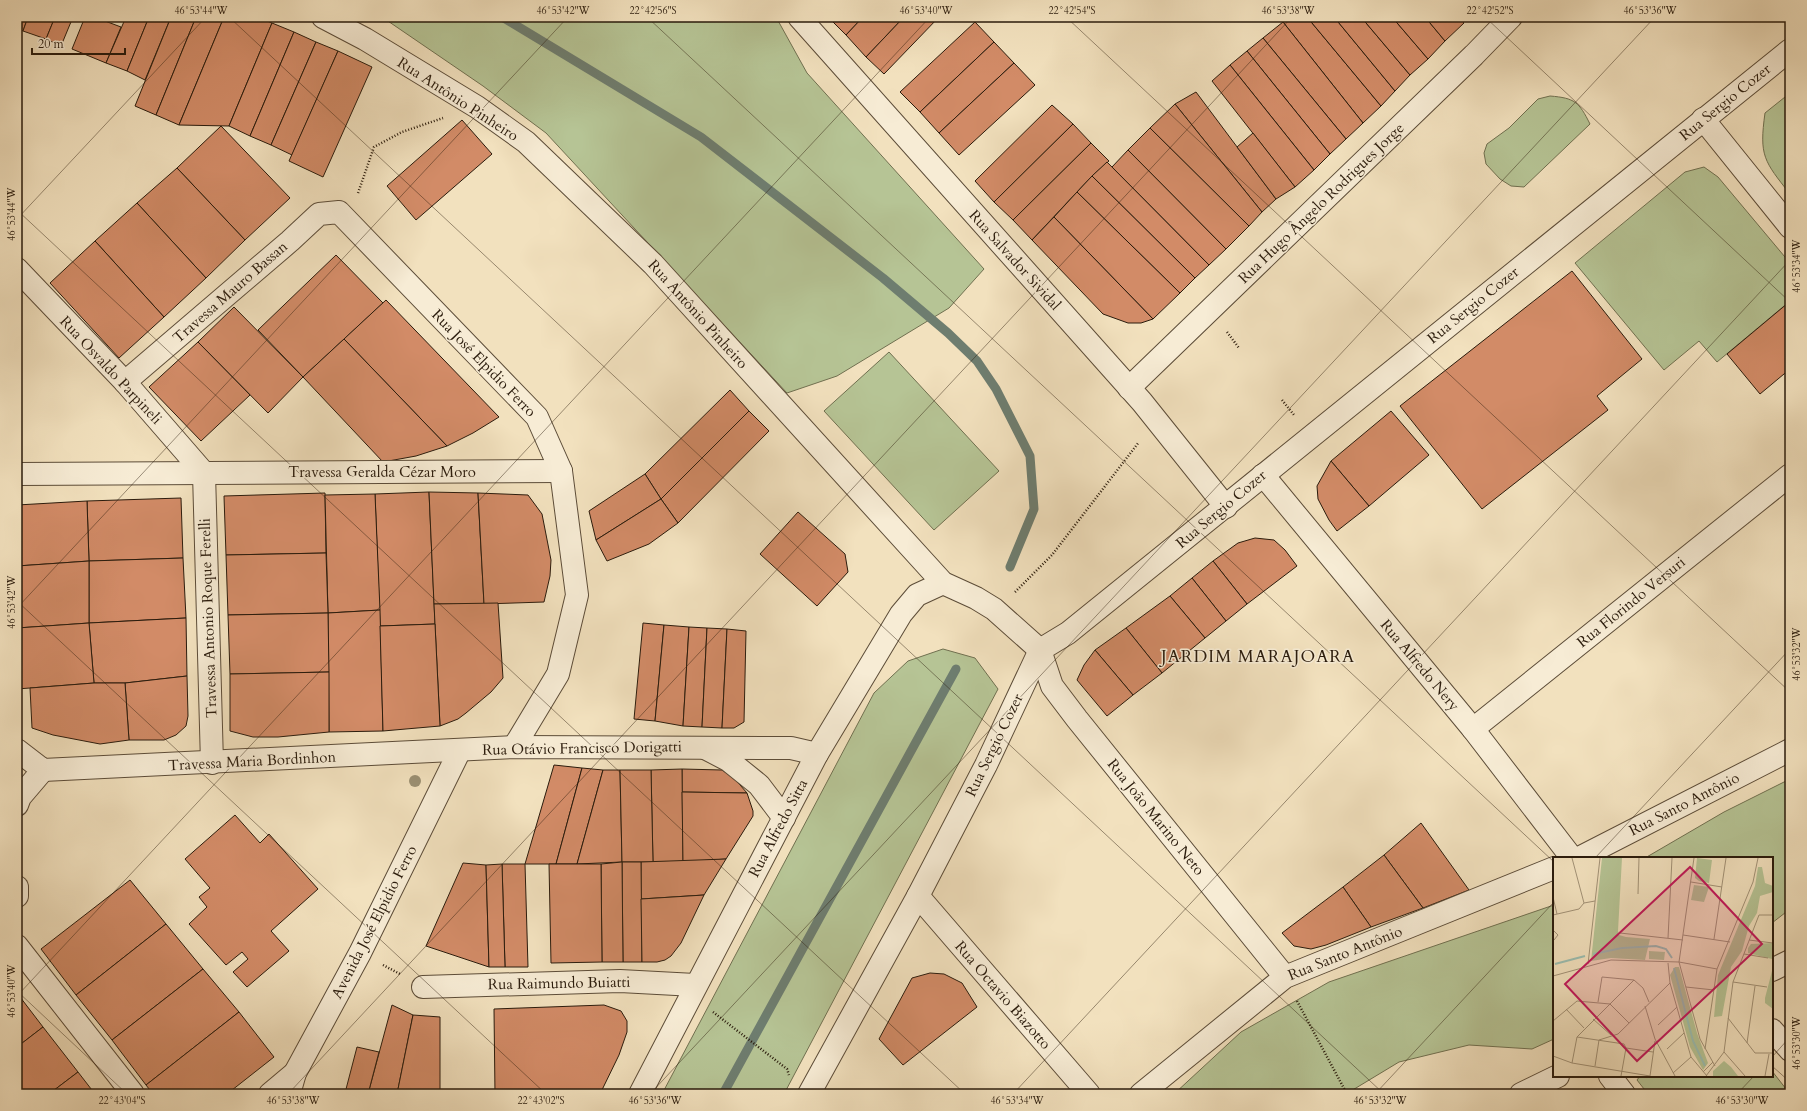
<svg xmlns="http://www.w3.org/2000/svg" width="1807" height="1111" font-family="Cardo,serif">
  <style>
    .green { fill: #b6c495; stroke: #707050 }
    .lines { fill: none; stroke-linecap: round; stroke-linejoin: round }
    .stream { stroke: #6e7d6f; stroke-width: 9 }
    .building { fill: #d28b67; stroke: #2a1b0c }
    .minor-casing { stroke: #5c4c38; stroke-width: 24 }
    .path { stroke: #2a1b0c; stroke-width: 2.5; stroke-dasharray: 1 2; stroke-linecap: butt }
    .minor { stroke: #f7ecd5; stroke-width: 22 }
    .tree { fill: #9b9073 }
    .ticks { fill: none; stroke: #2a1b0c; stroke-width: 1; stroke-opacity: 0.45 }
    .labels { text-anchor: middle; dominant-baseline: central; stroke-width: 3; stroke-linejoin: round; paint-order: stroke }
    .street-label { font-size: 15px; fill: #2a1b0c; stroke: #f7ecd5 }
    .quarter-label { font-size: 17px; letter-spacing: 1px; fill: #2a1b0c; stroke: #f7ecd5 }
    .inset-river { fill: none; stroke: #9bbeb1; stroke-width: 2 }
    .inset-road { fill: none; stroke: #a29277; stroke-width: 1 }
    .view { fill: #c2185b; fill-opacity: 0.15; stroke: #c2185b; stroke-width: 2 }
    .inset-edge { fill: none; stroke: #2a1b0c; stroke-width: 2 }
    .neatline { fill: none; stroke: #2a1b0c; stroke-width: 1.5 }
    .ticks-label { font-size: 10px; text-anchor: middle; fill: #2a1b0c }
  </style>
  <rect width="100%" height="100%" fill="#f2e1be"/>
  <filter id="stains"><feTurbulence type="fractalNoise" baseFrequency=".005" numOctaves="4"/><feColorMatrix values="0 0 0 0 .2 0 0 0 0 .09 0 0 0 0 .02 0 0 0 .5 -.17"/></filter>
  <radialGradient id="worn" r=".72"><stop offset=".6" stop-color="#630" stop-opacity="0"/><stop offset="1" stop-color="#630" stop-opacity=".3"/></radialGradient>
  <!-- green -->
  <g class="green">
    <path d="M382,17H776L807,73L984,269L949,308L837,376L787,393L546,133L483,86Z"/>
    <path d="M1790,93V194C1764,161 1759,156 1765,113Z"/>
    <path d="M1550,96C1575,98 1579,102 1590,124L1524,187L1511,186L1500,179L1486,164L1484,153L1487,144L1509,128L1538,99Z"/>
    <path d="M1704,167L1718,177L1790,263V301L1717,362L1699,341L1664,370L1575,263L1685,172Z"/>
    <path d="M889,352L999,471L934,530L824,411Z"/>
    <path d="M943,649L975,658L998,689L784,1094H662L874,693L908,661Z"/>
    <path d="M1790,779V909L1772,923V858H1645L1724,812Z"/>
    <path d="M1554,905V1039L1532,1049L1469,1045L1399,1062L1346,1094H1174L1241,1032L1329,982Z"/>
    <path d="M1772,1071L1790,1094H1648L1637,1080L1640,1076H1772Z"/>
  </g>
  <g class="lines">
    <!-- stream -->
    <g class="stream">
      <path d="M502,17L701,137L883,278L948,333L977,361L996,389L1030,456L1034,509L1010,567"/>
      <path d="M723,1094L956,669"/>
    </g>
  </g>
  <!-- building -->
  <g class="building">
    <path d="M17,17H28L23,31L17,28Z"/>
    <path d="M28,17H55L46,39L23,31Z"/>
    <path d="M55,17H73L61,46L46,39Z"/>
    <path d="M85,17H107L105,21L121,27L106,63L72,49Z"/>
    <path d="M126,17H149L127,71L106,63Z"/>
    <path d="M149,17H171L145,80L127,71Z"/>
    <path d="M171,17H196L156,115L135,106Z"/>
    <path d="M196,17H224L179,125L156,115Z"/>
    <path d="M224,17H257L272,23L229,126L179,125Z"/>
    <path d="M828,17H863L846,35Z"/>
    <path d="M863,17H904L866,57L846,35Z"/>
    <path d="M904,17H939L884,74L866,57Z"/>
    <path d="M1289,17H1307L1381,106L1363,123L1283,22Z"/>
    <path d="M1307,17H1334L1395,91L1381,106Z"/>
    <path d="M1334,17H1361L1410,75L1395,91Z"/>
    <path d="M1361,17H1392L1428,59L1410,75Z"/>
    <path d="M1392,17H1425L1445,41L1428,59Z"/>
    <path d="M1425,17H1459L1464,23L1445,41Z"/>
    <path d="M975,22L994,42L920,112L900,92Z"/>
    <path d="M1283,22L1363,123L1346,139L1263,38Z"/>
    <path d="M272,23L294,32L250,136L229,126Z"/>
    <path d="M294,32L316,42L271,145L250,136Z"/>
    <path d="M1263,38L1346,139L1330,154L1247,51Z"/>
    <path d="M316,42L338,51L292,155L271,145Z"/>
    <path d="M994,42L1014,63L939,133L920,112Z"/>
    <path d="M338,51L372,67L323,177L289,161Z"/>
    <path d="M1247,51L1330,154L1314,170L1230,65Z"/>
    <path d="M1014,63L1035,85L959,155L939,133Z"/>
    <path d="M1230,65L1314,170L1295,187L1212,81Z"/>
    <path d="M1196,92L1276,199L1262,212L1175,104Z"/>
    <path d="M1175,104L1262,212L1249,226L1150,128Z"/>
    <path d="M1052,105L1073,124L994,202L975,181Z"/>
    <path d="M462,120L492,154L416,220L387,186Z"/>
    <path d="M1073,124L1091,143L1013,220L994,202Z"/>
    <path d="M221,126L290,198L245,240L177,168Z"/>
    <path d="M1150,128L1249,226L1226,249L1128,150Z"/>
    <path d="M1253,133L1295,187L1276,199L1237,147Z"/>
    <path d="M1091,143L1109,161L1092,176L1032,240L1013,220Z"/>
    <path d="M1128,150L1226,249L1209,265L1112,167Z"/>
    <path d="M1107,162L1209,265L1195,278L1092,176Z"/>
    <path d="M177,168L245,240L206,278L137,203Z"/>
    <path d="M1092,176L1195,278L1180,293L1077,192Z"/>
    <path d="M1077,192L1180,293L1153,319L1054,217Z"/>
    <path d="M137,203L206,278L164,317L95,241Z"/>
    <path d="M1054,217L1153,319L1141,323H1128L1103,314L1032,240Z"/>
    <path d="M95,241L164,317L119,358L50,283Z"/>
    <path d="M336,255L383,303L303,377L258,330Z"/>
    <path d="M1572,271L1642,359L1597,396L1608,410L1482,509L1400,406Z"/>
    <path d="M386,300L499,417L473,433L447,446L344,339Z"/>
    <path d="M1788,303L1790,304V369L1760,394L1727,354Z"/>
    <path d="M234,307L303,377L268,413L198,342Z"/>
    <path d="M344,339L447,446L416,456L383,462L303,377Z"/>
    <path d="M198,342L250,395L201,441L149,387Z"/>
    <path d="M730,390L749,411L661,499L645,474Z"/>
    <path d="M749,411L769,431L678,523L661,499Z"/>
    <path d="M1391,411L1429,455L1369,506L1331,461Z"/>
    <path d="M1331,461L1369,506L1337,531L1329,520L1318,499L1317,486Z"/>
    <path d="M645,474L661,499L596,540L589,511Z"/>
    <path d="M429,492L435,624L380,626L375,494Z"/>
    <path d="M429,492L478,493L484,604H434Z"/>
    <path d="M325,493L326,553L226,555L224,496Z"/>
    <path d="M478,493L528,495L542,514L551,560L550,576L544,602L484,604Z"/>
    <path d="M375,494L380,610L328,613L325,495Z"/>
    <path d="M181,498L183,558L89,561L87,501Z"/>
    <path d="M661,499L678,523L649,544L607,561L596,540Z"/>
    <path d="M87,501L89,561L17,566V505Z"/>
    <path d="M798,512L845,554L848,572L817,606L760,554Z"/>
    <path d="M1255,538L1274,540L1285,550L1297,566L1247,604L1213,561L1238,543Z"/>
    <path d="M326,553L328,613L228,615L226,555Z"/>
    <path d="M183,558L186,618L89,623V561Z"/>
    <path d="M89,561V623L17,628V566Z"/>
    <path d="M1213,561L1247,604L1226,621L1192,578Z"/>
    <path d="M1192,578L1226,621L1205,638L1170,596Z"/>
    <path d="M1170,596L1205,638L1162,673L1126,628Z"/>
    <path d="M498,603L503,678L491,692L466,713L458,719L440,726L434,604Z"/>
    <path d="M380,610L383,731L329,732L328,613Z"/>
    <path d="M328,613L329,672L230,674L228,615Z"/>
    <path d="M186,618L187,676L125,683H94L89,623Z"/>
    <path d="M89,623L94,683L17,689V628Z"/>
    <path d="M643,623L664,625L655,721L634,719Z"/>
    <path d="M435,624L440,726L383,731L380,626Z"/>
    <path d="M664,625L689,627L683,726L655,721Z"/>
    <path d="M689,627L707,628L702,727L683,726Z"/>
    <path d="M707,628L727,629L722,728L702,727Z"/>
    <path d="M1126,628L1162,673L1133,695L1095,650Z"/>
    <path d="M727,629L746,631L744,722L734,728H722Z"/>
    <path d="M1095,650L1133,695L1107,716L1077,680L1084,665Z"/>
    <path d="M329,672V732L278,737H253L230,731V674Z"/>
    <path d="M187,676L188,716L186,726L176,735L164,740H129L125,683Z"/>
    <path d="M94,683H125L129,740L100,744L53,735L32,728L30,688Z"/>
    <path d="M554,765L582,768L556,864H525Z"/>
    <path d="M582,768L603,770L577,864H556Z"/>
    <path d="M682,769L722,770L734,778L747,793L682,792Z"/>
    <path d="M682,769L683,862H653L651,770Z"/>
    <path d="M603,770H620L622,862L577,864Z"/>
    <path d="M620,770H651L653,862H622Z"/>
    <path d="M682,792L747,793L753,811V816L726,859L683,862Z"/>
    <path d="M235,815L260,843L269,834L318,889L271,931L289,951L247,987L233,972L248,959L242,952L226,965L189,924L207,907L199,897L210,888L185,859Z"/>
    <path d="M1421,823L1469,890L1423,908L1384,855Z"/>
    <path d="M1384,855L1423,908L1371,927L1343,887Z"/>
    <path d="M726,859L704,895L641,899V862Z"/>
    <path d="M622,862H641L642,962H623Z"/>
    <path d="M622,862L623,962H602L601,864Z"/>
    <path d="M463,863L486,865L489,967L426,946Z"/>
    <path d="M502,864H525L528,967H505Z"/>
    <path d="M502,864L505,967H489L486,865Z"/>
    <path d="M549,864H601L602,962L551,963Z"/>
    <path d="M130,880L166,924L76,995L41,949Z"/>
    <path d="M1343,887L1371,927L1326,945L1311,949L1294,946L1282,933Z"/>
    <path d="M704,895L681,943L671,956L665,960L657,962H642L641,899Z"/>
    <path d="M166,924L203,969L112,1040L76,995Z"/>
    <path d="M203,969L239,1012L146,1085L112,1040Z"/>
    <path d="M930,973L944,974L962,983L977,1007L903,1065L879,1039L912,978Z"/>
    <path d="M17,993L43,1027L17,1047Z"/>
    <path d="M392,1005L413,1015L397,1094H368Z"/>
    <path d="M604,1005L621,1011L627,1021V1032L619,1055L600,1094H495L494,1009Z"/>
    <path d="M239,1012L274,1057L227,1094H153L146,1085Z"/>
    <path d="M413,1015L440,1017V1094H397Z"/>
    <path d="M43,1027L78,1072L49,1094H17V1047Z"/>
    <path d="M357,1047L379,1052L368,1094L345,1093Z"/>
    <path d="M78,1072L95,1094H49Z"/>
  </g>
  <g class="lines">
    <defs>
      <g id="minor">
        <path d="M323,17L365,39L477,107L526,142L653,264L943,583L976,598L994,609L1040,650L1052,686L1077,719L1285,977"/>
        <path d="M799,17L1142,402L1226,507"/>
        <path d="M1703,119L1790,227"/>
        <path d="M17,269L125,382L204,473"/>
        <path d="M125,382L290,241L319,214L339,212L537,417L561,471L577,595L558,674L514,747"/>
        <path d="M1129,388L1474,55L1511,17"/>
        <path d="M204,473L212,763"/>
        <path d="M17,474L561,471"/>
        <path d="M1263,475L1473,729L1572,858"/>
        <path d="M1473,729L1790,475"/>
        <path d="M705,748L728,760L759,785L784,818"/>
        <path d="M17,750L43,770L514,747L791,748L817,754"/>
        <path d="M17,805L20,797L43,770"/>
        <path d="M1579,858L1790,750"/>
        <path d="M17,887V896"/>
        <path d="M918,896L1089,1094"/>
        <path d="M17,946L133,1094"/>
        <path d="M1772,970L1790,961"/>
        <path d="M423,987L620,981L695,985"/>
        <path d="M1772,1030L1790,1050"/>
        <path d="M1610,1076L1624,1094"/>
        <path d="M270,1094L295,1073"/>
        <path d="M289,1094L295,1073L360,953L460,750"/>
        <path d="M640,1094L817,754L901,614L917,595L943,583"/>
        <path d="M809,1094L918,896L986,765L1040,650L1068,633L1790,50"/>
        <path d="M1141,1094L1285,977L1554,868"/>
        <path d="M1521,1094L1558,1076"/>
      </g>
    </defs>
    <!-- minor casing -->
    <use href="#minor" class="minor-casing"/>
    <!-- path -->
    <g class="path">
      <path d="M358,193L374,147L402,132L443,118"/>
      <path d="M1227,332L1239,348"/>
      <path d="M1282,400L1294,415"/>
      <path d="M1015,592L1052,555L1139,442"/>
      <path d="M383,965L400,974"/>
      <path d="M1297,1001L1347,1094"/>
      <path d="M713,1012L787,1069L789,1075"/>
    </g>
    <!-- minor -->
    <use href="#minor" class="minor"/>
  </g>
  <!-- trees -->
  <circle class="tree" cx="415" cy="781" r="6"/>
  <!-- ticks -->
  <path class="ticks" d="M229,17L1384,1094M647,17L1554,862M1066,17L1790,692M1485,17L1790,302M17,210L965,1094M17,219L206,17M17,601L546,1094M17,608L568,17M1595,858L1790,649M17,991L127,1094M17,996L930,17M1772,1057L1790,1037M1772,1066L1790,1082M288,1094L1292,17M650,1094L1655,17M1013,1094L1790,260M1375,1094L1554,902M1737,1094L1754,1076"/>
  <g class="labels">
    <!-- street labels -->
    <g class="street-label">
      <text transform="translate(458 99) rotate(33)">Rua Antônio Pinheiro</text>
      <text transform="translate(1725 102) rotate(-39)">Rua Sergio Cozer</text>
      <text transform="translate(1321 203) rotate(-44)">Rua Hugo Ângelo Rodrigues Jorge</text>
      <text transform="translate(1015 260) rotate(48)">Rua Salvador Sividal</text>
      <text transform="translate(230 292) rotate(-41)">Travessa Mauro Bassan</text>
      <text transform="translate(1473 305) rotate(-39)">Rua Sergio Cozer</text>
      <text transform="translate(698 314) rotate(48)">Rua Antônio Pinheiro</text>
      <text transform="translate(484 363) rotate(46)">Rua José Elpidio Ferro</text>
      <text transform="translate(111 370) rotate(47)">Rua Osvaldo Parpineli</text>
      <text x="382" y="472">Travessa Geralda Cézar Moro</text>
      <text transform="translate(1221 509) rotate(-40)">Rua Sergio Cozer</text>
      <text transform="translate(1631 602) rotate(-39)">Rua Florindo Versuri</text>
      <text transform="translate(208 618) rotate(-92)">Travessa Antonio Roque Ferelli</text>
      <text transform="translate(1420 665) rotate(50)">Rua Alfredo Nery</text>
      <text transform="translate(994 745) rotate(-64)">Rua Sergio Cozer</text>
      <text transform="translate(582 748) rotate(-1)">Rua Otávio Francisco Dorigatti</text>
      <text transform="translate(252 761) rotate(-3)">Travessa Maria Bordinhon</text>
      <text transform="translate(1684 804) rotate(-27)">Rua Santo Antônio</text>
      <text transform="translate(1156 817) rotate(51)">Rua João Marino Neto</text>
      <text transform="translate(778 828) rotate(-62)">Rua Alfredo Sitta</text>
      <text transform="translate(374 922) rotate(-63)">Avenida José Elpidio Ferro</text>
      <text transform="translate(1345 953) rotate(-22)">Rua Santo Antônio</text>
      <text transform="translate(559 983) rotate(-1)">Rua Raimundo Buiatti</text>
      <text transform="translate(1003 995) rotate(49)">Rua Octavio Biazotto</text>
    </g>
    <!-- quarter labels -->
    <g class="quarter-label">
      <text x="1258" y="656">JARDIM MARAJOARA</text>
    </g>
  </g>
  <!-- overview -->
  <g transform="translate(1553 857)">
    <rect width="220" height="220" fill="#f2e1be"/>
    <path d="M49,1H69L65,74L66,78L73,80L97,82L92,103L58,101L38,104ZM144,1L159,3L156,26L146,24L142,21ZM205,10H209L212,26L220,29V35L207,39L204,56L196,69L189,94L178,110L169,159L161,160L165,118L202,29ZM141,28L156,30L151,45L138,43ZM220,86V152L212,146V141L219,114V102L195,96V91L198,87ZM96,94L112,95L111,103L96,102ZM122,110H126L144,176L155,206L150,213L137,190L117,118ZM171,204L178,210L185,219H160V214Z" fill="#b6c495"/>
    <path class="inset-river" d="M40,97L69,91L103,89L113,92L119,101M2,107L32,99M121,111L140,184L152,209"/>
    <path class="inset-road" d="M19,1L31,46M141,1L126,105L147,182L162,209M138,25L169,30M85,37L86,1M0,40L4,57M0,58L26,52L31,46L42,44M0,73L5,78L1,83M67,76L130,83M130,78L177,85M115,81L119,1M161,82L173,1M196,83L220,86M191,97L215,101M115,106L117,126L138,200L154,219M35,107L47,1M0,119L58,103L126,105L164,112M180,125L214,130M133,130L161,133M45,145L49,120L81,123L90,131L96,145M57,147L76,166M92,149L102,182L122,219M13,152L31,171M175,161L202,196H220M40,162L58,178M0,164L24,144L57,147M105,168L124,150M24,180L71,187L73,191L68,219M194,186L202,129M73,191L100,195M114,192L131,176M152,192L164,112L200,25L205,1M171,195L192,219M0,199L19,206L97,219M19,206L24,180L81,123M42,209L46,183L65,177L117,126M150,215L160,205M120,216L138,200M97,219L102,184M153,219L171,195L180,125L206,58H220M212,219L216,197"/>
    <path class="view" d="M137,10L209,87L84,204L12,127Z"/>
    <rect width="220" height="220" class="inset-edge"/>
  </g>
  <!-- margin -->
  <rect width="1807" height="1111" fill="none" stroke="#f2e1be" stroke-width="44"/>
  <!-- scale -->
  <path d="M32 48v6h93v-6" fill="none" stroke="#2a1b0c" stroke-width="2"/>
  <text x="38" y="48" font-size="12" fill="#2a1b0c" stroke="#f7ecd5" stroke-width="3" paint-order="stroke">20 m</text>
  <rect x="22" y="22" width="1763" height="1067" class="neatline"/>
  <g class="ticks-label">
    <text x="201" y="14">46°53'44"W</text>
    <text x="563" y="14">46°53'42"W</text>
    <text x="653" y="14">22°42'56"S</text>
    <text x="926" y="14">46°53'40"W</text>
    <text x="1072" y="14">22°42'54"S</text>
    <text x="1288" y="14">46°53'38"W</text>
    <text x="1490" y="14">22°42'52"S</text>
    <text x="1650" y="14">46°53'36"W</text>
    <text transform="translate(11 214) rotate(-90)" y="4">46°53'44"W</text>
    <text transform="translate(1796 266) rotate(-90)" y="4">46°53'34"W</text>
    <text transform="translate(11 602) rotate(-90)" y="4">46°53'42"W</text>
    <text transform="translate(1796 654) rotate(-90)" y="4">46°53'32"W</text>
    <text transform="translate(11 991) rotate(-90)" y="4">46°53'40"W</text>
    <text transform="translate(1796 1043) rotate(-90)" y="4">46°53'30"W</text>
    <text x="122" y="1104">22°43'04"S</text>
    <text x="293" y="1104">46°53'38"W</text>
    <text x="541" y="1104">22°43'02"S</text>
    <text x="655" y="1104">46°53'36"W</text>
    <text x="1017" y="1104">46°53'34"W</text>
    <text x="1380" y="1104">46°53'32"W</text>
    <text x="1742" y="1104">46°53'30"W</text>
  </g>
  <rect width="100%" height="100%" filter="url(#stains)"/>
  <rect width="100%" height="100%" fill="url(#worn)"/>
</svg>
